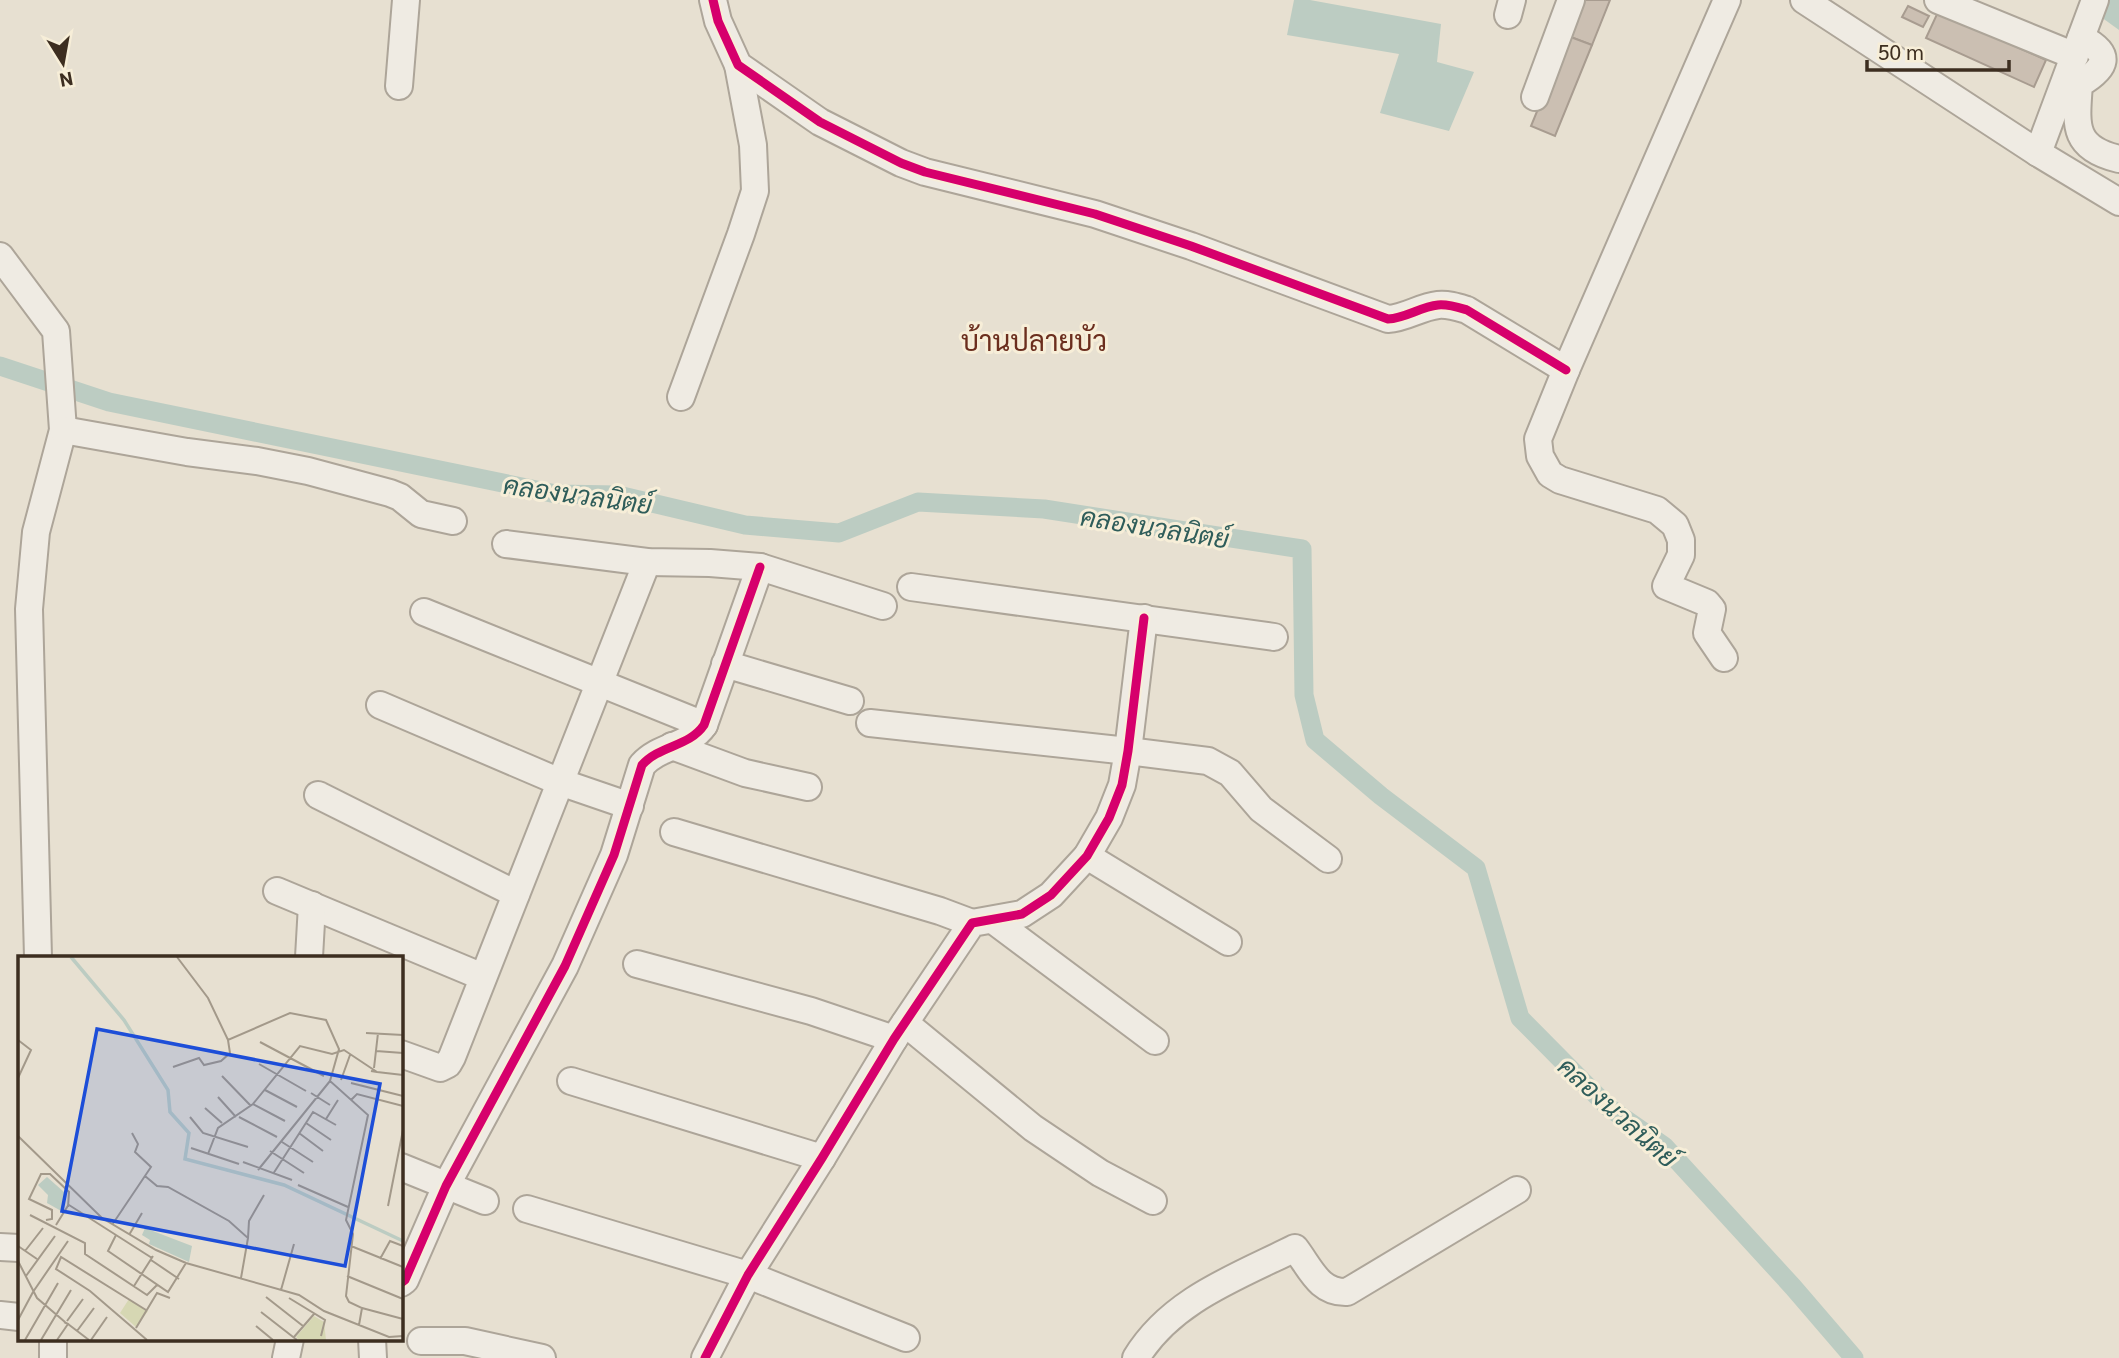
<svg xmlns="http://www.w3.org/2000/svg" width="2119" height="1358" font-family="Georgia,Sarabun,serif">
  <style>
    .water { fill: #bcccc2 }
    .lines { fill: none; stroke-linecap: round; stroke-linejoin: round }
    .canal { stroke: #bcccc2; stroke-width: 19 }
    .building { fill: #cbbfb2; stroke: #a89c90; stroke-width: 2 }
    .minor-casing { stroke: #ada599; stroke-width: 30 }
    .minor { stroke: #efebe3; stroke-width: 26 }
    .cycleway-casing { stroke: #f7eed8; stroke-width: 13 }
    .cycleway { stroke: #d6006c; stroke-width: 9 }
    .labels { text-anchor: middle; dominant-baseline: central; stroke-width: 6; stroke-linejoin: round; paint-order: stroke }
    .water-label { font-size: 26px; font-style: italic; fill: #2f5d5a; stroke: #f7eed8 }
    .quarter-label { font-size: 28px; fill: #6b2e1e; stroke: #f7eed8 }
    .inset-river { fill: none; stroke: #bcccc2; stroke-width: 3.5 }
    .inset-road { fill: none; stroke: #a3998a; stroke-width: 2 }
    .view { fill: #1d4ed8; fill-opacity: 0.15; stroke: #1d4ed8; stroke-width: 3.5 }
    .inset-edge { fill: none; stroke: #3d2e20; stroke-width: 3.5 }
  </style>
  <rect width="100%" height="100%" fill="#e7e0d1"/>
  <!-- water -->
  <g class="water">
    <path d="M1294,0H1310L1441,24L1437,62L1474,72L1449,131L1380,113L1399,54L1287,35Z"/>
    <path d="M2107,0H2119V30L2101,17Z"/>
  </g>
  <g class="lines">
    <!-- canal -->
    <path class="canal" d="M0,366L109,402L556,494L618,495L745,525L839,533L918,502L1044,509L1302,549L1304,695L1315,740L1381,796L1476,868L1520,1018L1608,1107L1664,1146L1793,1287L1854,1358"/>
  </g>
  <!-- building -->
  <g class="building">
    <path d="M1580,0H1610L1592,45L1568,36Z"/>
    <path d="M1908,6L1929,16L1923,27L1902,17Z"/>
    <path d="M1938,12L2046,60L2034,87L1926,38Z"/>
    <path d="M1568,36L1592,45L1555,136L1531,126Z"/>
  </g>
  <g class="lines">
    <defs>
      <g id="minor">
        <path d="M713,0L718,21L738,65L820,122L901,163L925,172L1095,214L1191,246L1388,319C1406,318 1420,307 1438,305C1448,304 1457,307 1467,310L1566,370"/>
        <path d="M1804,0L2038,153L2119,202"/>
        <path d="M1938,0L2075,56"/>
        <path d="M1508,15L1512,0"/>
        <path d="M2081,38C2113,54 2107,68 2079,84C2076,125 2072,148 2119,159"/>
        <path d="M399,86L406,0"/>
        <path d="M1535,97L1571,0"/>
        <path d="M2038,153L2095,0"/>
        <path d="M0,256L56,331L63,430L36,532L29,609L38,957"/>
        <path d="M681,397L741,234L755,191L753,145L738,65"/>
        <path d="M63,430L187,452L257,461L308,471L390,493L400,497L421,514L453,521"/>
        <path d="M506,544L647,562L710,563L760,567L883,606"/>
        <path d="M911,587L1274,637"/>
        <path d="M424,612L704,725"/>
        <path d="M1724,658L1707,633L1712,609L1707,603L1666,586L1681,555V540L1675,525L1657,510L1560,480L1550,474L1540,456L1538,439L1566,370L1727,0"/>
        <path d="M725,664L850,701"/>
        <path d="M380,705L560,782L630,806"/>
        <path d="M870,723L1128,751L1208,761L1230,773L1261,809L1328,859"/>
        <path d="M672,746L745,773L808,787"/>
        <path d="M318,795L516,894"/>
        <path d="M674,832L940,911L972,923"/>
        <path d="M1087,856L1228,942"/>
        <path d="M277,891L483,977"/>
        <path d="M993,920L1155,1041"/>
        <path d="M309,957L312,905"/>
        <path d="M637,964L811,1011L894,1039"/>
        <path d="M905,1023L1033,1128L1100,1173L1153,1201"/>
        <path d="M401,1054L440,1068L448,1064L452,1057L647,562"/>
        <path d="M571,1081L822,1158"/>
        <path d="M401,1167L485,1201"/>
        <path d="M527,1209L748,1275L906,1338"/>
        <path d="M0,1247L19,1248"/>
        <path d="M401,1283L405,1280L446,1186L565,966L614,855L642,765C660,745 689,747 704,725L760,567"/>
        <path d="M0,1315L19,1317"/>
        <path d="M372,1339L373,1358"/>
        <path d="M421,1341H465L542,1358"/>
        <path d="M53,1358V1339"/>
        <path d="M286,1358L290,1339"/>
        <path d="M705,1358L748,1275L822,1158L894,1039L972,923L1022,914L1051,895L1087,856L1109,818L1122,785L1128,751L1144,618"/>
        <path d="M1136,1358C1171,1300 1237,1277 1295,1248C1311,1269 1319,1293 1347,1292L1517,1190"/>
      </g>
    </defs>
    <!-- minor casing -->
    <use href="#minor" class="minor-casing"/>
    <!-- minor -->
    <use href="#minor" class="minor"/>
    <defs>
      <g id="cycleway">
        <path d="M713,0L718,21L738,65L820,122L901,163L925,172L1095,214L1191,246L1388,319C1406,318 1420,307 1438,305C1448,304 1457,307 1467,310L1566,370"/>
        <path d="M401,1283L405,1280L446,1186L565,966L614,855L642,765C660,745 689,747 704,725L760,567"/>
        <path d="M705,1358L748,1275L822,1158L894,1039L972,923L1022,914L1051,895L1087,856L1109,818L1122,785L1128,751L1144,618"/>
      </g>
    </defs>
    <!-- cycleway casing -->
    <use href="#cycleway" class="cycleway-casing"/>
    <!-- cycleway -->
    <use href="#cycleway" class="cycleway"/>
  </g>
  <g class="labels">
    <!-- water labels -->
    <g class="water-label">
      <text transform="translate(578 493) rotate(8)">คลองนวลนิตย์</text>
      <text transform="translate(1155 526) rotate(9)">คลองนวลนิตย์</text>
      <text transform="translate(1619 1111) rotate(42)">คลองนวลนิตย์</text>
    </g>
    <!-- quarter labels -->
    <g class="quarter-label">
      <text x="1034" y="339">บ้านปลายบัว</text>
    </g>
  </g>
  <!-- overview -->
  <g transform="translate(18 956)">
    <rect width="385" height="385" fill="#e7e0d1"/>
    <path d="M111,343L130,355L118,371L102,357ZM296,360L306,366L308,384H281L278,381Z" fill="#d6d7b3"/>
    <path d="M29,221L46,236L45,256L29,247L30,239L20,229ZM127,272L174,290L171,306L131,288L132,284L124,279Z" fill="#bcccc2"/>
    <path class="inset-river" d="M53,1L106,64L150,134L152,156L171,177L167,203L266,229L385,285"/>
    <path class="inset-road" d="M159,1L190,42L210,84L272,57L308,64L321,93L312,125L350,159L328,264L335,278L328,340L331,346L344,352L341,369M348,77L385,79M0,84L13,94L0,122M242,86L306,120M358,95L385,97M241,108L288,135M155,111L181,102L186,109L203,105L212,97L210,84M356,112L360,77M359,116L385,119M204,120L233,150M323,124L332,99M333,127L385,140M247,134L279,151M293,137L312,149M200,141L218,161M333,144L339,138L385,150M235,148L267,165M187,152L204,167M172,161L185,177L230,191M221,161L259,181M308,163L320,144M288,167L313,184M281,177L305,195M0,180L84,262L138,294L168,307L281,339L306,355L371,381L385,380M264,186L295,206M173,192L221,208M252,195L286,217M190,198L200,172L235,148L282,90L314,98L326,94L359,116L353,115M225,206L274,224M240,214L312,125M255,218L295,156L318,169M127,220L139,230L150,231L211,265L230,282L223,322M280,229L330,251M51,249L134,302M370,250L385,174M12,259L67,287V298L129,339L139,329M28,264L34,263V254L11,243L23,218H32L51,236L50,251M38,269L51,248M94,269L133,211L117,196L120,188L114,177M98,279L90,295L150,336L168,307M111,279L124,257M230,282L231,265L246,239M0,290L19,303M333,290L385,311M7,295L25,272M362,303L372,285L385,290M133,304L161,323M0,305L19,342L47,366M8,320L37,280M329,320L385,343M116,330L135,300M263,334L276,288M15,336L50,285M248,341L285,370M271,342L307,364L303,380M344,352L385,363M128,354L43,301L38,313L72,335L129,384M243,356L279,384M0,364L15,336M49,365L65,343M50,368L71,384M238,370L255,384M118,372L139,337L152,342M59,375L76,352M276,381L296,358M7,384L40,327M23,384L53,334M39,384L50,368L46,366M73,384L89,361"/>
    <path class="view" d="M79,73L362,128L327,310L44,255Z"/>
    <rect width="385" height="385" class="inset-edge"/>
  </g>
  <!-- north arrow -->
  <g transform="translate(63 63) rotate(169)" stroke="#f7eed8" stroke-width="5" paint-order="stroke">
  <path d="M0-5L12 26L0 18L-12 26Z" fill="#3d2e20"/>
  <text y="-10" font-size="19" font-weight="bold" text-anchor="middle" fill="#3d2e20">N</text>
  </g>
  <!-- scale -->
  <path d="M1867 60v10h142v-10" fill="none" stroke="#3d2e20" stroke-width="3.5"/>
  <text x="1878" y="60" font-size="21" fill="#3d2e20" stroke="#f7eed8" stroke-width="5" paint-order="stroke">50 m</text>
</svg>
